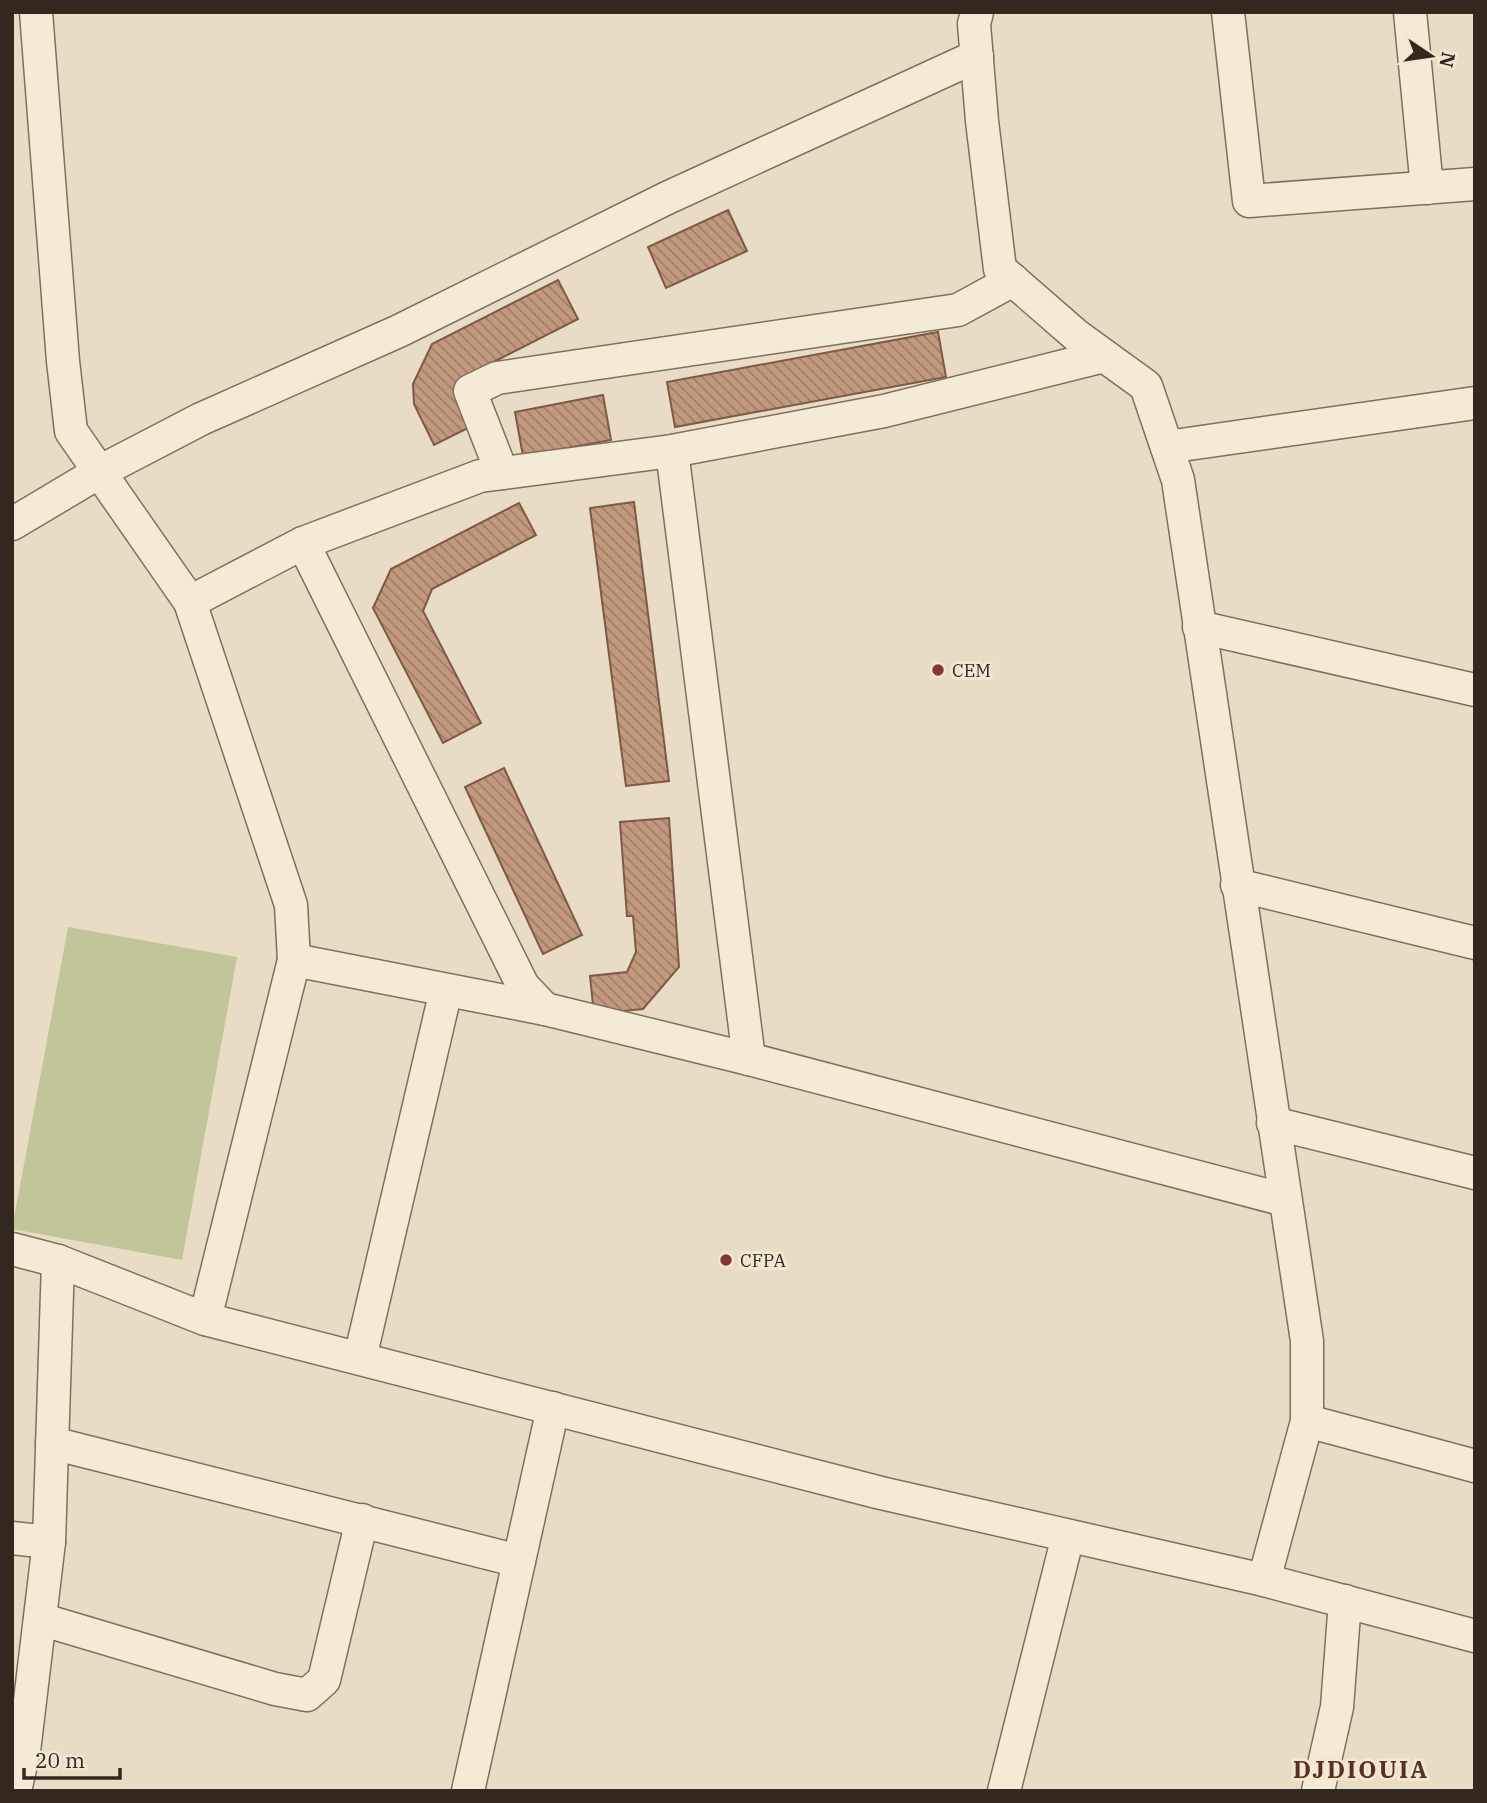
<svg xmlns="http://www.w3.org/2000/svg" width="1487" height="1803" font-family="'IBM Plex Serif',serif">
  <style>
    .pitch { fill: #c1c599 }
    .building { fill: url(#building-back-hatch); stroke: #7d5a45; stroke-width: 2 }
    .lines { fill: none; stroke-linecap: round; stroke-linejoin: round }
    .street-casing { stroke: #816f5d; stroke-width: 35 }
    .street { stroke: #f4ebd6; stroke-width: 32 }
    .poi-dot { fill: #883436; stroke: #f1e7d3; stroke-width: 2.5 }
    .labels { text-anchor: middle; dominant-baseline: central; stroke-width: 6; stroke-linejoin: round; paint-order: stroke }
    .poi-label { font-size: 18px; fill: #32281f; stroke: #f1e7d3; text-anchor: start }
    .district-label { font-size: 24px; font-weight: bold; letter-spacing: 2px; fill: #5a2e23; stroke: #f1e7d3 }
  </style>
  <defs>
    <pattern id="building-back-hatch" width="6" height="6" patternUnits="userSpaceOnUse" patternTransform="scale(1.75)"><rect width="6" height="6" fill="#c2997e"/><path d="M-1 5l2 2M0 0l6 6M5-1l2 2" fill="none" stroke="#9e7d67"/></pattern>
  </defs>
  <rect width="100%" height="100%" fill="#e8ddc4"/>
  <!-- pitch -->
  <path class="pitch" d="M68,927L237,957L182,1260L12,1229Z"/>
  <!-- building -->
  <g class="building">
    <path d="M728,210L747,251L666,288L648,247Z"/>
    <path d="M558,280L578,319L458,380L454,393L470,427L434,445L414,404L413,384L432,344Z"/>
    <path d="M938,332L946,377L675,427L667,382Z"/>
    <path d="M603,395L611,440L523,456L515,412Z"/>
    <path d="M634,502L669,781L626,786L590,508Z"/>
    <path d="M519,503L536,535L432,589L423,611L481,723L443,743L373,608L391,569Z"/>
    <path d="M504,768L582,935L543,954L465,787Z"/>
    <path d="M669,818L679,967L643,1009L594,1014L590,976L627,972L636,952L633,916H627L620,822Z"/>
  </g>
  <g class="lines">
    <defs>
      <g id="street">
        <path d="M36,12L63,361L71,431L190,602L291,905L294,960L205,1319"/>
        <path d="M977,12L974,24L982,121L1000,269L1077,336L1146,386L1178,480L1307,1341V1421L1264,1580"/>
        <path d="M1228,12L1249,201L1475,184"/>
        <path d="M1410,12L1427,188"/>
        <path d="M1167,447L1475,403"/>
        <path d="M672,451L749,1059"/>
        <path d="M502,473L470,391L497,378L958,310L1013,280"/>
        <path d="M12,524L101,471L201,419L399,331L667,198L977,56"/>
        <path d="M303,543L523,986L545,1009"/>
        <path d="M190,602L303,543L480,476L672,451L884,411L1104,356"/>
        <path d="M1199,627L1475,690"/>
        <path d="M1237,885L1475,943"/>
        <path d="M294,960L545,1009L749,1059L1285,1200"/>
        <path d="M1273,1123L1475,1173"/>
        <path d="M12,1249L58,1261L205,1319L881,1493L1264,1580L1475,1636"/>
        <path d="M360,1358L446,990"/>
        <path d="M1307,1421L1475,1466"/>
        <path d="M52,1443L519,1561"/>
        <path d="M12,1538L49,1542"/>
        <path d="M40,1619L275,1689L307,1695L324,1680L362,1520"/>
        <path d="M15,1791L24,1751L49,1542L58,1261"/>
        <path d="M468,1791L553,1408"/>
        <path d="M1004,1791L1068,1536"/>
        <path d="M1318,1791L1337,1707L1345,1601"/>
      </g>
    </defs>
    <!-- street casing -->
    <use href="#street" class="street-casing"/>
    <!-- street -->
    <use href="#street" class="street"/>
  </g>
  <!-- markers -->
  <g class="poi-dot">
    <circle cx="938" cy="670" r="7"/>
    <circle cx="726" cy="1260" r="7"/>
  </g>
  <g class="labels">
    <!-- poi labels -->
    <g class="poi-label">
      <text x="952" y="670">CEM</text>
      <text x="740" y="1260">CFPA</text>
    </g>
    <!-- district labels -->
    <g class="district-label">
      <text x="1361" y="1769">DJDIOUIA</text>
    </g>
  </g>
  <!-- border -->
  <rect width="1487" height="1803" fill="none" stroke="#32281f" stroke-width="28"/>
  <!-- north arrow -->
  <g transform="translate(1431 56) rotate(103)" stroke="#f1e7d3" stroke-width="5" paint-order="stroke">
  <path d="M0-5L12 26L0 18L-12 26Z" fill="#32281f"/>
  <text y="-10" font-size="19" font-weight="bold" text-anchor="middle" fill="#32281f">N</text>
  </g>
  <!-- scale -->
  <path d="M24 1768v10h96v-10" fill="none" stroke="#32281f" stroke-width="3.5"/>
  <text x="35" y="1768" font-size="21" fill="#32281f" stroke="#f1e7d3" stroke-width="5" paint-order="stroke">20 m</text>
</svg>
